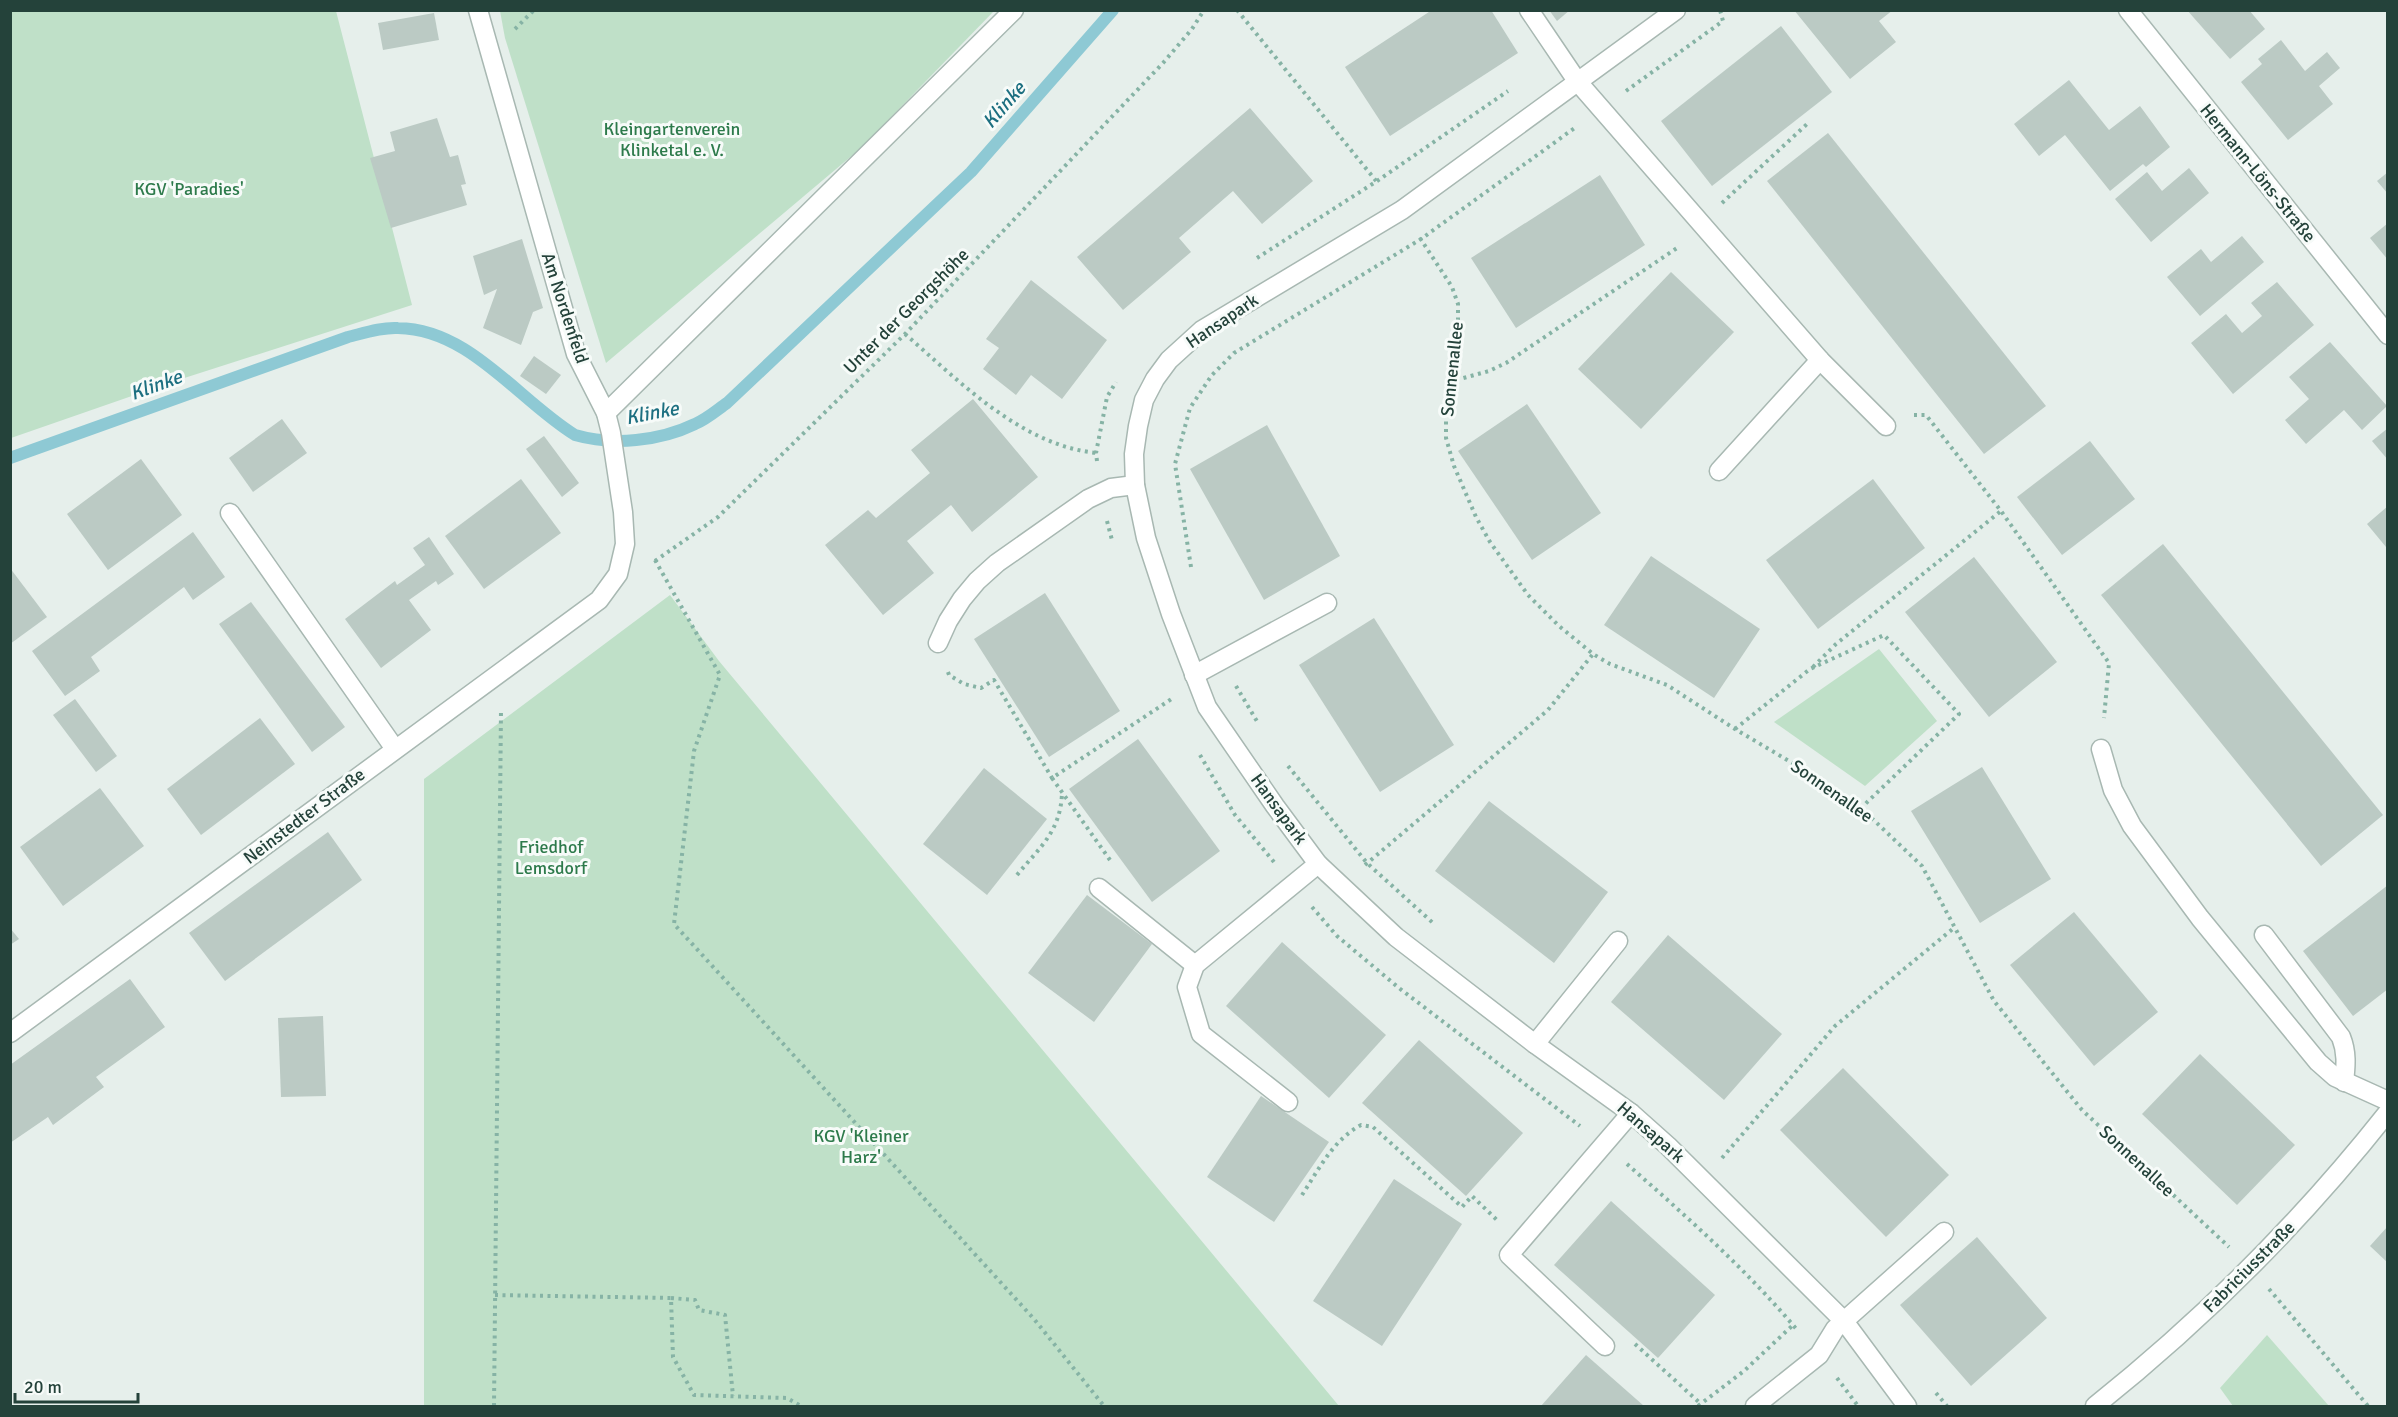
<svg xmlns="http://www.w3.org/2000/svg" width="2398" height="1417" font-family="Signika,sans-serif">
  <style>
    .green { fill: #bfe0c8 }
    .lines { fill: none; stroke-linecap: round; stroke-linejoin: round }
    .stream { stroke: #8ec9d4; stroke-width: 12 }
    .building { fill: #bbcac4 }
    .lane-casing { stroke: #a8b8b2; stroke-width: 21 }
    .street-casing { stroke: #a8b8b2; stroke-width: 21 }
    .path { stroke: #86b3a5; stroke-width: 4; stroke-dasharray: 3 4.5; stroke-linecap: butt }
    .lane { stroke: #fff; stroke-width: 18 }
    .street { stroke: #fff; stroke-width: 18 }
    .labels { text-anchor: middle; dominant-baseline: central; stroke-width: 6; stroke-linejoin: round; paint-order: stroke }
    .park-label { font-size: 18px; fill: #2d7a4b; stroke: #f7fbf9 }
    .street-label { font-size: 18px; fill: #24423a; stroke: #f7fbf9 }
    .water-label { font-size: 20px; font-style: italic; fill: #1c6f80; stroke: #f7fbf9 }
  </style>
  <rect width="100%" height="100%" fill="#e6efeb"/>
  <!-- green -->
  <g class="green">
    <path d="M10,11H336L412,305L175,381L11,438Z"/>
    <path d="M500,11H994L861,148L606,363L505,38Z"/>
    <path d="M670,595L719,661L1339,1406H424V779Z"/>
    <path d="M1879,649L1937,721L1865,786L1774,722Z"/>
    <path d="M2267,1335L2329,1406H2233L2220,1388Z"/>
  </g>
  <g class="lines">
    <!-- stream -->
    <path class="stream" d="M10,458L348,337C364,333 381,327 398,328C470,329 518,400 575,435C613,446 660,441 695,424C707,419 717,410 727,403L971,172L1113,10"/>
  </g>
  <!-- building -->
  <g class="building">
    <path d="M1432,10H1491L1518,53L1390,136L1345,67Z"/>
    <path d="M1549,10H1570L1557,21Z"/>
    <path d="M1794,10H1893L1879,21L1896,42L1850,79Z"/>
    <path d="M2187,10H2249L2265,29L2230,59Z"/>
    <path d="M434,13L439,40L383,50L378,23Z"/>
    <path d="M1781,26L1832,92L1712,186L1661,121Z"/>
    <path d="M2281,40L2305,71L2327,52L2340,68L2319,86L2333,104L2288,140L2241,82L2262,64L2258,59Z"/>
    <path d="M2069,80L2109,130L2140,106L2170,147L2146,167L2143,164L2110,191L2065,135L2039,156L2014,124Z"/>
    <path d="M1250,108L1313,181L1262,224L1233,191L1179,238L1191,252L1123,310L1077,257Z"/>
    <path d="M437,118L450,157L458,155L466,184L461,185L467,205L391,228L370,158L395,151L390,132Z"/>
    <path d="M1828,133L2046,406L1984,454L1767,181Z"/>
    <path d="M2189,168L2209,193L2151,242L2115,199L2147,172L2162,191Z"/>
    <path d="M2388,172V194L2377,181Z"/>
    <path d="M1600,175L1645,245L1516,328L1471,258Z"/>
    <path d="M2388,223V260L2370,238Z"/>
    <path d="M2242,236L2264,262L2200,316L2167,277L2201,249L2211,262Z"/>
    <path d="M522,239L543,308L533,312L521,345L483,328L497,289L484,295L473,256Z"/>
    <path d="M1671,272L1734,332L1641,429L1578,369Z"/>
    <path d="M1031,280L1107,340L1062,399L1031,375L1016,395L983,369L999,348L986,339Z"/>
    <path d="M2277,282L2314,325L2233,394L2191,343L2226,314L2242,333L2262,316L2251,303Z"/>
    <path d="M2330,342L2387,406L2362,430L2344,410L2306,444L2285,420L2309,399L2289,377Z"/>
    <path d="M534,356L561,375L546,394L520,376Z"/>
    <path d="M973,399L1038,477L972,532L951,505L907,541L934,573L883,615L825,545L868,510L876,518L930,473L911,450Z"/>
    <path d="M1527,404L1601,513L1532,560L1458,451Z"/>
    <path d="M282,419L307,453L253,492L229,458Z"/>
    <path d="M1267,425L1340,556L1264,600L1190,469Z"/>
    <path d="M2388,428V460L2372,441Z"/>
    <path d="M544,436L579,483L562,497L526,449Z"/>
    <path d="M2090,441L2135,499L2062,555L2017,497Z"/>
    <path d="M141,459L182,515L108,570L67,514Z"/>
    <path d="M521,479L561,533L484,589L445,536Z"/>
    <path d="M1873,479L1925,548L1818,629L1766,560Z"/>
    <path d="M2388,506V546L2386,547L2367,524Z"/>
    <path d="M193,532L225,577L193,600L184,587L123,633L91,657L100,671L65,696L32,651Z"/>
    <path d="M429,537L454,574L438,585L436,581L409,600L431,630L381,668L345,619L395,581L397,585L425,565L413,548Z"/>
    <path d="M2163,544L2383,815L2321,866L2101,595Z"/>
    <path d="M1651,556L1760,629L1714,698L1604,625Z"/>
    <path d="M1974,557L2057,662L1989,717L1905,612Z"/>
    <path d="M10,568L47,617L10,644Z"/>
    <path d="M1045,593L1120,711L1049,757L974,639Z"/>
    <path d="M251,602L345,727L312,752L219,624Z"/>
    <path d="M1374,618L1454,745L1380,792L1299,665Z"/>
    <path d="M75,699L117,756L96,772L53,715Z"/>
    <path d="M260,718L295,764L201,835L167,789Z"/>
    <path d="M1138,739L1220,851L1152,902L1069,789Z"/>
    <path d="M1982,767L2051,879L1980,923L1911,811Z"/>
    <path d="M984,768L1047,819L987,895L923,844Z"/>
    <path d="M100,788L144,846L63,906L20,847Z"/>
    <path d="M1489,801L1608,892L1554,963L1435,871Z"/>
    <path d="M328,832L362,880L225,981L189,933Z"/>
    <path d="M2388,885V989L2353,1016L2303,951Z"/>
    <path d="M1087,895L1152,944L1094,1022L1028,973Z"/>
    <path d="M2074,912L2158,1012L2094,1066L2010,965Z"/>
    <path d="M10,928L19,939L10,945Z"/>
    <path d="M1668,935L1782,1034L1724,1100L1611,1002Z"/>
    <path d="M1282,942L1386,1035L1329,1098L1226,1006Z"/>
    <path d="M130,979L165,1027L96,1077L104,1087L53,1125L48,1117L10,1143V1065Z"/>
    <path d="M323,1016L326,1096L281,1097L278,1018Z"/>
    <path d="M1419,1040L1523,1133L1466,1196L1362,1103Z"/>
    <path d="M2200,1054L2295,1145L2237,1205L2142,1114Z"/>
    <path d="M1843,1068L1949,1175L1886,1237L1780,1130Z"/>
    <path d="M1261,1096L1329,1142L1274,1222L1207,1177Z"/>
    <path d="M1394,1179L1462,1224L1382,1346L1313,1301Z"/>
    <path d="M1611,1201L1715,1295L1658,1358L1554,1265Z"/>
    <path d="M2388,1226V1263L2370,1246Z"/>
    <path d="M1977,1237L2047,1318L1971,1386L1900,1305Z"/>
    <path d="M1586,1355L1644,1406H1541Z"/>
  </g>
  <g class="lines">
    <defs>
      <g id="lane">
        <path d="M1529,10L1577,81"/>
        <path d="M606,413L1014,10"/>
        <path d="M1719,471L1820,360"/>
        <path d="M230,513L395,749"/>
        <path d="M938,643L948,621L962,599L977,581L997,563L1088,499L1111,488L1135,485"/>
        <path d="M1194,675L1327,603"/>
        <path d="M1099,888L1195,965"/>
        <path d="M2264,935L2341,1037C2347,1052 2346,1065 2344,1082"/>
        <path d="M1535,1044L1618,941"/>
        <path d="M1288,1102L1201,1034L1187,987L1195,965L1318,864"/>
        <path d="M1605,1346L1509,1255L1631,1113"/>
        <path d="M1755,1406L1819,1355L1835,1329L1944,1232"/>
      </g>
      <g id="street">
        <path d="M1676,10L1402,210L1202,330L1169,360L1155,379L1144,400L1138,426L1134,454L1135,485L1146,538L1171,614L1207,707L1275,806L1318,864L1396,937L1535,1044L1631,1113L1668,1146L1844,1321L1907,1406"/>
        <path d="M2128,10L2388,335"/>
        <path d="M1577,81L1820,360L1886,426"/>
        <path d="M2101,749L2113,790L2132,826L2200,918L2318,1062L2335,1077L2388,1101"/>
        <path d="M10,1033L599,600L618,574L625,544L623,512L611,433L606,413L576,354L478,10"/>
        <path d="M2095,1406C2204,1319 2301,1222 2388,1112"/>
      </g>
    </defs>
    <!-- lane casing -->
    <use href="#lane" class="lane-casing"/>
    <!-- street casing -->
    <use href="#street" class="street-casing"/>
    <!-- path -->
    <g class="path">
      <path d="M1237,10L1377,182"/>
      <path d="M515,29L534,10"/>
      <path d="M1626,91L1723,21L1720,10"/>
      <path d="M1722,203L1807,124"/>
      <path d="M1420,238L1452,287L1458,304V323L1446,409V438L1454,466L1476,517L1490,542L1528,595L1559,626L1593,654L1610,664L1667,685L1735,729L1821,780L1861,808L1922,866L1994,1001L2082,1110L2229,1247"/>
      <path d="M1257,258L1377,181L1508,91"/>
      <path d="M905,334C959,381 1023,447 1098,453"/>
      <path d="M1449,382L1489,371L1506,363L1680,246"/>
      <path d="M1914,415H1926L2001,511L2109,663L2104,718"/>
      <path d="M1097,461L1096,453L1107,397L1116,382"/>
      <path d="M1107,521L1112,540"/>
      <path d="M655,560L720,675L694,751L674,924L1034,1319L1104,1406"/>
      <path d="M655,561L718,517L905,334L1163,63L1192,29L1204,10"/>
      <path d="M1191,567L1175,464L1190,408L1212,375L1234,353L1421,239L1576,127"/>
      <path d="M1813,667L1836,644L2001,511"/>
      <path d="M948,672L949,675L964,684L981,688L994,680L1052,778"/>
      <path d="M1236,686L1258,723"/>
      <path d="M1735,729L1810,669L1884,635L1959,714L1861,808"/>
      <path d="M1200,755L1235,815L1274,862"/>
      <path d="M1288,766L1367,863L1433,923"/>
      <path d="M1110,860L1052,778L1173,698"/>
      <path d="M1365,865L1548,710L1593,654"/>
      <path d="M1017,875C1040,847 1060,832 1062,794"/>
      <path d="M1312,907L1337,936L1399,988L1580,1126"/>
      <path d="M1722,1158L1835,1026L1955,927"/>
      <path d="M1627,1164C1687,1217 1747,1270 1798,1331"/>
      <path d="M1302,1195C1319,1169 1333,1140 1361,1125L1373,1127L1462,1207L1472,1196L1498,1221"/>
      <path d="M2269,1289L2368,1406"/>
      <path d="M495,1295L671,1298L673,1357L694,1395L787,1398L801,1406"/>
      <path d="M671,1298L695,1300L699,1310L725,1315L733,1396"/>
      <path d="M1635,1344L1701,1404"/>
      <path d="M1837,1378L1858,1406"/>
      <path d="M1936,1393L1947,1406"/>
      <path d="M494,1406L501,710"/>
      <path d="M1698,1406L1744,1371L1793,1325"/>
    </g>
    <!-- lane -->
    <use href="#lane" class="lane"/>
    <!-- street -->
    <use href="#street" class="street"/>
  </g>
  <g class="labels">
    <!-- park labels -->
    <g class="park-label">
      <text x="672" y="129">Kleingartenverein<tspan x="672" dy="21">Klinketal e. V.</tspan></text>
      <text x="189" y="189">KGV 'Paradies'</text>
      <text x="551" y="847">Friedhof<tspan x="551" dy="21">Lemsdorf</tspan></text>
      <text x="861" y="1136">KGV 'Kleiner<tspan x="861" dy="21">Harz'</tspan></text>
    </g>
    <!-- street labels -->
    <g class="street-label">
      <text transform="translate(2258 173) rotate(51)">Hermann-Löns-Straße</text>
      <text transform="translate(565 308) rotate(72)">Am Nordenfeld</text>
      <text transform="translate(906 311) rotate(-45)">Unter der Georgshöhe</text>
      <text transform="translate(1222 321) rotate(-34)">Hansapark</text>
      <text transform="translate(1452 369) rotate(-84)">Sonnenallee</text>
      <text transform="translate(1832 791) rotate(35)">Sonnenallee</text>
      <text transform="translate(1279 809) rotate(54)">Hansapark</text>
      <text transform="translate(304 816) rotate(-37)">Neinstedter Straße</text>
      <text transform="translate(1651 1132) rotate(41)">Hansapark</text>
      <text transform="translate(2137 1161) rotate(43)">Sonnenallee</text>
      <text transform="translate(2249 1267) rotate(-45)">Fabriciusstraße</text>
    </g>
    <!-- water labels -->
    <g class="water-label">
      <text transform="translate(1004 105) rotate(-49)">Klinke</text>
      <text transform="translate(156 385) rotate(-20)">Klinke</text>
      <text transform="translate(652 413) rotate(-11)">Klinke</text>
    </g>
  </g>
  <!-- border -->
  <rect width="2398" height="1417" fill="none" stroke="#24423a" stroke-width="24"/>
  <!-- scale -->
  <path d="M15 1393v9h123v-9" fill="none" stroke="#24423a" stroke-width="3"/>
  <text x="24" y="1393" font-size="18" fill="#24423a" stroke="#f7fbf9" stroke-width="4.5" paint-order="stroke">20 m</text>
</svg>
